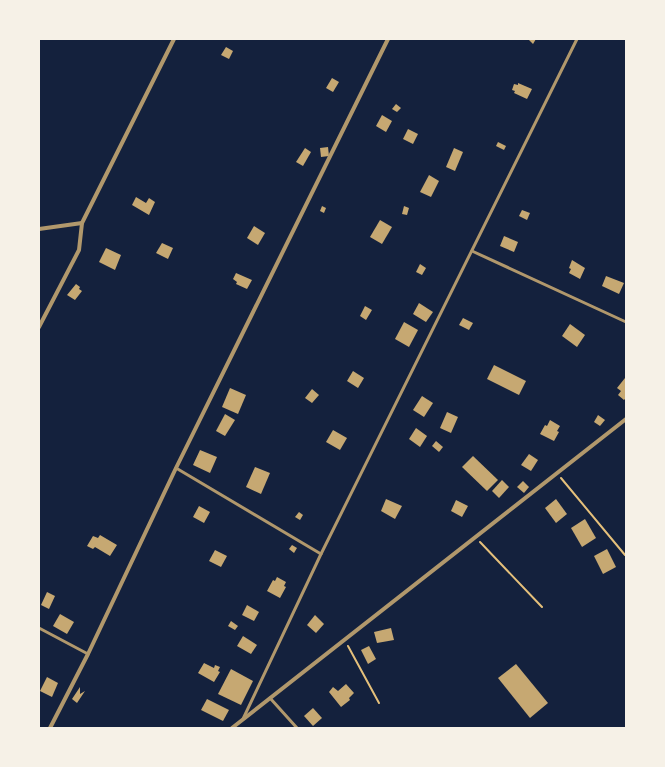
<svg xmlns="http://www.w3.org/2000/svg" width="665" height="767" font-family="'Sofia Sans Condensed',sans-serif">
  <style>
    .building { fill: #c6a872 }
    .lines { fill: none; stroke-linecap: round; stroke-linejoin: round }
    .path { stroke: #e5c07b; stroke-width: 2 }
    .service { stroke: #b1986c; stroke-width: 3 }
    .minor { stroke: #b1986c; stroke-width: 4 }
  </style>
  <rect width="100%" height="100%" fill="#14213d"/>
  <!-- building -->
  <g class="building">
    <path d="M528,39H536L533,44Z"/>
    <path d="M226,47L233,51L229,59L221,55Z"/>
    <path d="M332,78L339,82L333,92L326,88Z"/>
    <path d="M518,83L532,89L527,99L514,93L515,91L512,90L514,84L518,85Z"/>
    <path d="M396,104L401,108L397,112L392,109Z"/>
    <path d="M382,115L392,121L386,132L376,126Z"/>
    <path d="M408,129L418,134L413,144L403,139Z"/>
    <path d="M498,142L506,146L504,150L496,146Z"/>
    <path d="M328,147L329,156L321,157L320,148Z"/>
    <path d="M305,148L311,152L303,166L296,162Z"/>
    <path d="M454,148L463,152L455,171L446,167Z"/>
    <path d="M429,175L439,181L431,197L420,192Z"/>
    <path d="M136,197L146,203L149,198L155,202L149,215L132,205Z"/>
    <path d="M322,206L326,208L324,213L320,211Z"/>
    <path d="M404,206L409,208L407,215L402,214Z"/>
    <path d="M522,210L530,213L527,220L519,216Z"/>
    <path d="M380,220L392,227L382,244L370,237Z"/>
    <path d="M254,226L265,233L258,245L247,238Z"/>
    <path d="M504,236L518,242L514,252L500,246Z"/>
    <path d="M162,243L173,248L168,259L156,253Z"/>
    <path d="M106,248L121,255L115,270L99,262Z"/>
    <path d="M572,260L585,268L580,279L569,273L571,269L569,268Z"/>
    <path d="M420,264L426,268L422,275L416,272Z"/>
    <path d="M236,273L252,280L247,289L236,284L237,282L233,279Z"/>
    <path d="M606,276L624,283L619,294L602,286Z"/>
    <path d="M76,284L80,287L79,289L82,291L75,300L67,295Z"/>
    <path d="M419,303L433,312L426,322L413,314Z"/>
    <path d="M365,306L372,310L366,320L360,316Z"/>
    <path d="M463,318L473,323L469,330L459,325Z"/>
    <path d="M404,322L418,330L409,347L395,339Z"/>
    <path d="M570,324L585,335L577,347L562,336Z"/>
    <path d="M494,365L526,381L519,395L487,379Z"/>
    <path d="M353,371L364,378L358,388L347,381Z"/>
    <path d="M625,378L626,398L624,400L618,395L621,391L617,388Z"/>
    <path d="M230,388L246,395L238,414L222,407Z"/>
    <path d="M312,389L319,395L312,403L305,398Z"/>
    <path d="M422,396L433,403L424,417L413,410Z"/>
    <path d="M447,412L458,417L451,433L440,428Z"/>
    <path d="M225,414L235,420L225,436L216,431Z"/>
    <path d="M598,415L605,420L600,426L594,422Z"/>
    <path d="M550,420L560,426L557,431L559,432L554,441L540,434L545,425L547,426Z"/>
    <path d="M416,428L427,436L420,447L409,439Z"/>
    <path d="M333,430L347,438L340,450L326,442Z"/>
    <path d="M436,441L443,447L439,452L432,446Z"/>
    <path d="M200,450L217,457L210,473L193,465Z"/>
    <path d="M529,454L538,460L531,471L521,465Z"/>
    <path d="M473,456L498,480L487,491L462,467Z"/>
    <path d="M255,467L270,473L261,494L246,487Z"/>
    <path d="M502,480L509,487L499,498L492,491Z"/>
    <path d="M523,481L529,487L524,493L517,487Z"/>
    <path d="M386,499L402,506L395,519L381,511Z"/>
    <path d="M556,499L567,514L556,523L545,508Z"/>
    <path d="M456,500L468,506L462,517L451,511Z"/>
    <path d="M199,506L210,512L204,523L193,517Z"/>
    <path d="M299,512L303,515L300,520L295,517Z"/>
    <path d="M585,519L596,538L582,547L571,528Z"/>
    <path d="M100,535L117,545L110,556L95,547L93,549L87,546L93,536L98,538Z"/>
    <path d="M292,545L297,548L294,553L289,549Z"/>
    <path d="M607,549L616,567L603,574L594,556Z"/>
    <path d="M215,550L227,556L221,567L209,561Z"/>
    <path d="M277,577L286,582L284,586L286,587L280,598L267,591L273,580L275,581Z"/>
    <path d="M47,592L55,596L49,609L41,605Z"/>
    <path d="M247,605L259,612L254,621L242,615Z"/>
    <path d="M60,614L74,622L67,634L53,626Z"/>
    <path d="M315,615L324,624L316,633L307,625Z"/>
    <path d="M231,621L238,626L235,630L228,626Z"/>
    <path d="M391,628L394,640L377,643L374,632Z"/>
    <path d="M243,636L257,645L251,654L237,646Z"/>
    <path d="M369,646L376,659L368,664L361,650Z"/>
    <path d="M204,663L214,668L215,665L220,667L218,671L220,672L214,682L198,673Z"/>
    <path d="M516,664L548,703L530,718L498,678Z"/>
    <path d="M231,669L253,681L241,705L218,694Z"/>
    <path d="M47,677L58,683L52,697L40,691Z"/>
    <path d="M346,684L354,693L349,698L350,700L341,707L329,692L333,687L338,691Z"/>
    <path d="M80,687V694L85,691L77,703L72,699Z"/>
    <path d="M207,699L229,710L223,721L201,710Z"/>
    <path d="M313,708L322,718L313,726L304,716Z"/>
  </g>
  <g class="lines">
    <!-- path -->
    <g class="path">
      <path d="M561,478L625,555"/>
      <path d="M480,542L542,607"/>
      <path d="M348,646L379,703"/>
    </g>
    <!-- service -->
    <g class="service">
      <path d="M472,251L626,322"/>
      <path d="M176,468L321,554"/>
      <path d="M39,628L88,654"/>
      <path d="M270,698L297,728"/>
      <path d="M243,719L321,554L577,39"/>
    </g>
    <!-- minor -->
    <g class="minor">
      <path d="M39,229L82,223"/>
      <path d="M39,327L79,250L82,223L174,39"/>
      <path d="M50,728L88,654L176,468L388,39"/>
      <path d="M232,728L626,419"/>
    </g>
  </g>
  <!-- border -->
  <rect width="665" height="767" fill="none" stroke="#f6f1e7" stroke-width="80"/>
</svg>
